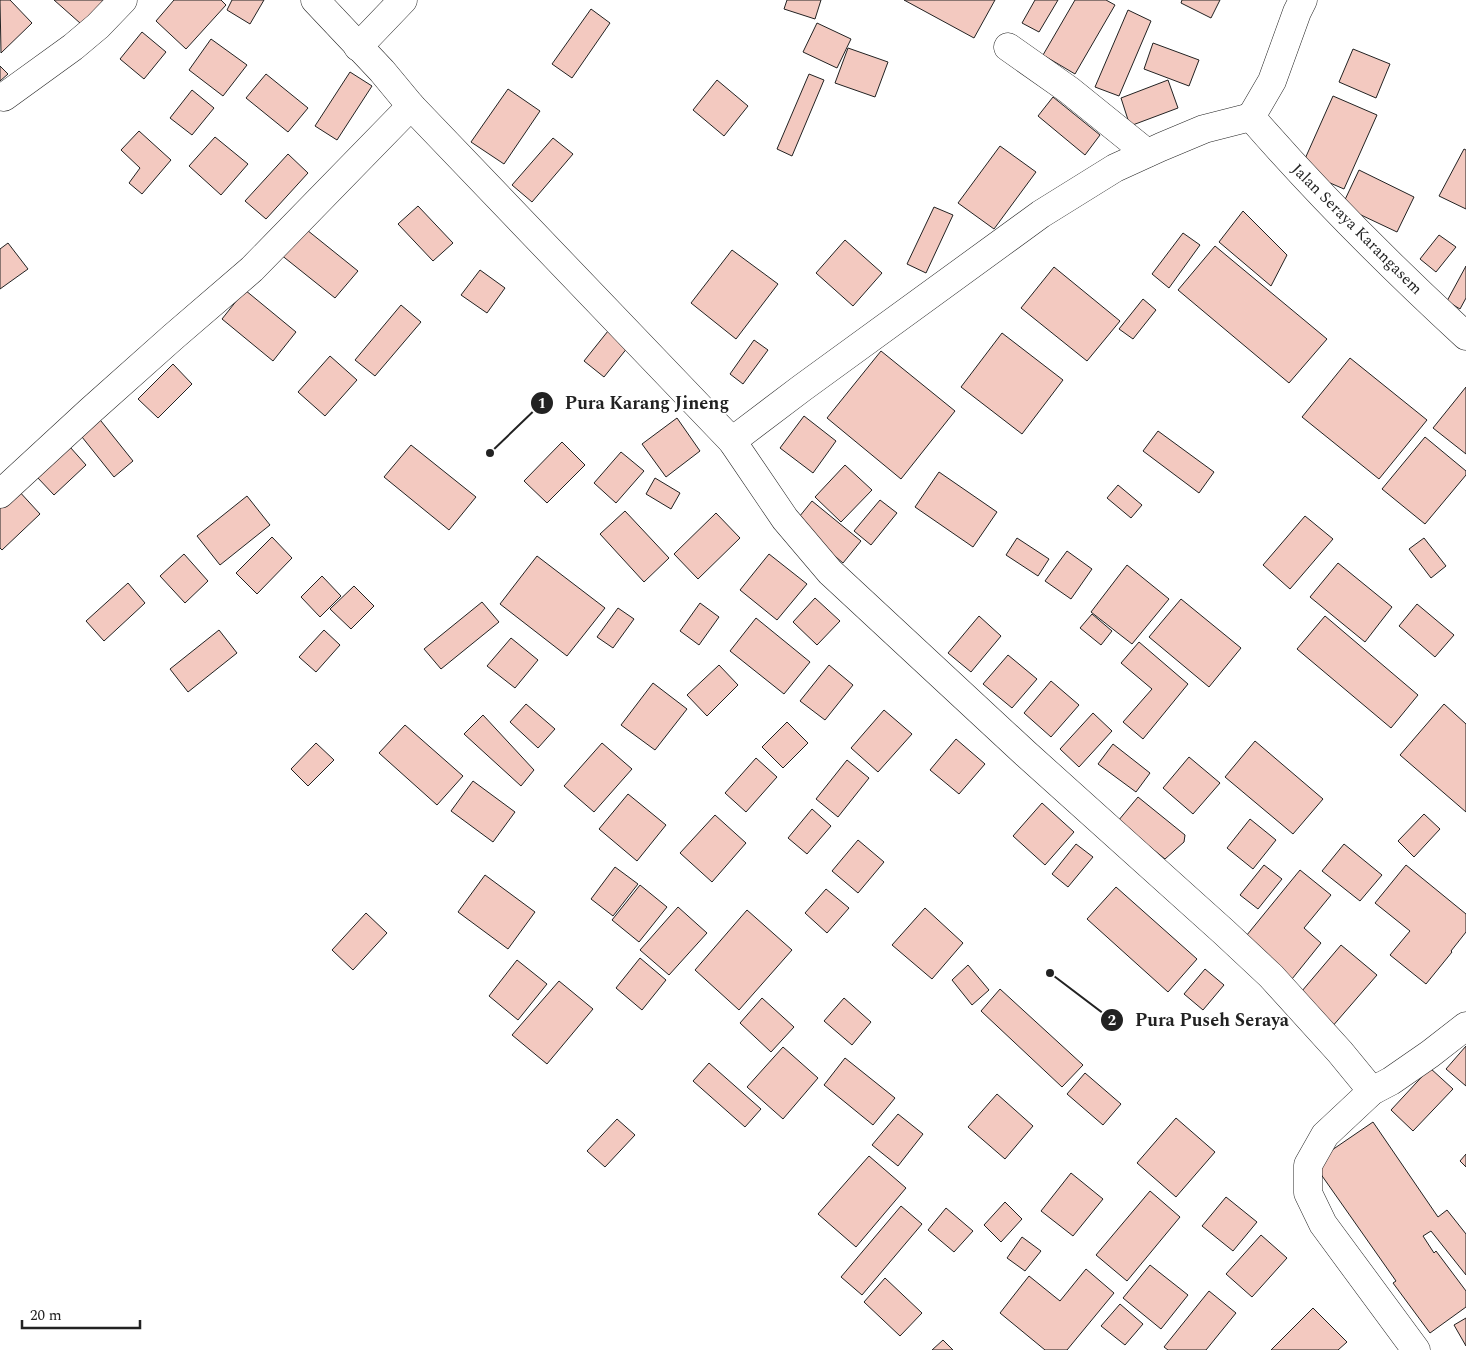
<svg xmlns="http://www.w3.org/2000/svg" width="1466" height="1350" font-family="Spectral,serif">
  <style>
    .building { fill: #f3c9c0; stroke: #222 }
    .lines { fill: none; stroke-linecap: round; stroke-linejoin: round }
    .street-casing { stroke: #222; stroke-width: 29 }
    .secondary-casing { stroke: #222; stroke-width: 29 }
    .street { stroke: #fff; stroke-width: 28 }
    .secondary { stroke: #fff; stroke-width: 28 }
    .labels { text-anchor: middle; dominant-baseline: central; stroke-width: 4; stroke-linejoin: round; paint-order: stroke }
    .street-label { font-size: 16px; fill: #222; stroke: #fff }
    .leader { fill: none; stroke: #222; stroke-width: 2 }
    .callout-dot { fill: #222; stroke: #fff; stroke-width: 2 }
    .mark-label { font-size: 15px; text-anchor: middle; font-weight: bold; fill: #fff }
    .callout-label { font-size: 18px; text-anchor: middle; font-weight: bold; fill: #222; stroke: #fff; stroke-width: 4; stroke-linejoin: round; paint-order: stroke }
  </style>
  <rect width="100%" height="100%" fill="#fff"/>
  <!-- building -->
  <g class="building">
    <path d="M0,0H10L32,23L1,53Z"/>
    <path d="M54,0H112L89,31Z"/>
    <path d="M174,0H221L226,5L186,49L156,21Z"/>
    <path d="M232,0H264L250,24L227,10Z"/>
    <path d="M787,0H821L815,19L784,9Z"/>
    <path d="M904,0H995L974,38Z"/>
    <path d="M1035,0H1058L1039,32L1022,23Z"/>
    <path d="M1075,0H1106L1115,5L1075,74L1043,55Z"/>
    <path d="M1182,0H1220L1211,18L1181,3Z"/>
    <path d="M591,9L610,23L572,78L552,64Z"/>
    <path d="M1128,10L1151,21L1119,96L1095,87Z"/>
    <path d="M817,23L851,39L837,68L803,52Z"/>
    <path d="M142,32L166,52L144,79L120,59Z"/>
    <path d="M211,39L247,65L223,96L189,70Z"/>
    <path d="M1153,43L1199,60L1189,86L1144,69Z"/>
    <path d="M848,48L888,62L875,97L835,83Z"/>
    <path d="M1353,49L1390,64L1376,98L1339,82Z"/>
    <path d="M0,66L8,74L0,81Z"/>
    <path d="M350,72L372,86L337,140L315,126Z"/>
    <path d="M266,74L308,108L288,132L246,98Z"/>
    <path d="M809,74L824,80L792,156L777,149Z"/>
    <path d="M717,80L748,106L724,136L693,110Z"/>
    <path d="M1168,80L1178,108L1130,126L1121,98Z"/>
    <path d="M508,89L540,111L504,164L471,142Z"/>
    <path d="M192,90L214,108L192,135L170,118Z"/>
    <path d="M1333,96L1377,115L1344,189L1300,170Z"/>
    <path d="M1053,97L1100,135L1085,155L1038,116Z"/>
    <path d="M139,131L171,160L142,194L129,183L140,168L121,150Z"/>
    <path d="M215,137L248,164L221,195L189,166Z"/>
    <path d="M553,138L573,154L532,202L512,185Z"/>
    <path d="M1000,146L1036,172L994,229L958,203Z"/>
    <path d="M1464,149L1466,150V209L1439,196Z"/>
    <path d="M288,154L308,173L266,219L245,201Z"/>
    <path d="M1359,170L1414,197L1397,232L1342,206Z"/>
    <path d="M418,206L453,243L433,261L398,224Z"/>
    <path d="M934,207L953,215L926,273L907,264Z"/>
    <path d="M1243,211L1287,255L1271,286L1219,242Z"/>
    <path d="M302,226L358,271L335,298L280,254Z"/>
    <path d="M1183,233L1200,245L1169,288L1152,274Z"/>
    <path d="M1439,235L1456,247L1436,272L1420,259Z"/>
    <path d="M845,240L882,273L853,306L816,273Z"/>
    <path d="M8,243L28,269L0,289V249Z"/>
    <path d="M1215,246L1327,339L1289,383L1178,290Z"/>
    <path d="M732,250L778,284L736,339L691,303Z"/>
    <path d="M1466,266V298L1460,309L1447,301Z"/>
    <path d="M1054,267L1120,321L1087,361L1021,308Z"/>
    <path d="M480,270L505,288L487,313L461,295Z"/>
    <path d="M245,290L296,332L273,361L222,319Z"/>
    <path d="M1143,299L1156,310L1133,339L1119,329Z"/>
    <path d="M401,305L421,322L375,376L355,360Z"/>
    <path d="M608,331L628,347L604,377L584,361Z"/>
    <path d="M1002,333L1063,380L1022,434L961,387Z"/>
    <path d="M754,340L768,350L743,384L730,374Z"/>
    <path d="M881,351L955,411L901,479L827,418Z"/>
    <path d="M330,356L357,380L325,416L298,392Z"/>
    <path d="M1350,358L1427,420L1379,479L1302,417Z"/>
    <path d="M173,364L192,384L158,418L138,399Z"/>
    <path d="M1466,387V454L1433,428Z"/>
    <path d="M97,416L133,461L114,477L78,432Z"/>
    <path d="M804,416L836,441L813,473L780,448Z"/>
    <path d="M677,418L700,451L666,477L642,444Z"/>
    <path d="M1158,431L1214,472L1199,493L1143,451Z"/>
    <path d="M1425,437L1466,471V475L1425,524L1382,489Z"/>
    <path d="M562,442L585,465L547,503L524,481Z"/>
    <path d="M411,445L476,497L449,530L384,477Z"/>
    <path d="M70,447L86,465L54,495L37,477Z"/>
    <path d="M621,452L644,471L616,503L594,483Z"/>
    <path d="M845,465L872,490L841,522L815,497Z"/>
    <path d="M939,472L997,512L973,547L915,507Z"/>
    <path d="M655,478L680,493L671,509L646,494Z"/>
    <path d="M1118,485L1142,505L1131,518L1107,498Z"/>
    <path d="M17,489L40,514L2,550L0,548V505Z"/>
    <path d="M247,496L270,525L220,565L197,536Z"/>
    <path d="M880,500L897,513L871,545L854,531Z"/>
    <path d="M812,501L861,541L843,563L795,522Z"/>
    <path d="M625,511L669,558L644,582L600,534Z"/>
    <path d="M716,513L740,538L698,579L674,554Z"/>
    <path d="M1305,516L1333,539L1290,589L1263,565Z"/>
    <path d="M272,537L292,558L257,594L236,573Z"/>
    <path d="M1017,538L1049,559L1038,576L1006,555Z"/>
    <path d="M1424,538L1446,566L1431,578L1409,549Z"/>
    <path d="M1067,551L1092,569L1071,599L1045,581Z"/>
    <path d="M184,554L208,581L185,603L160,576Z"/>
    <path d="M769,554L807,584L777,620L740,590Z"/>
    <path d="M537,556L605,608L567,656L500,604Z"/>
    <path d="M1338,563L1392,607L1365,642L1310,597Z"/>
    <path d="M1127,565L1169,599L1132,644L1091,612Z"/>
    <path d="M322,576L341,596L320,617L301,597Z"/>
    <path d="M128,583L145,603L104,641L86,621Z"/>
    <path d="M354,586L374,606L351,629L330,609Z"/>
    <path d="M815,598L840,621L817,645L793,622Z"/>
    <path d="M1181,599L1241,648L1209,687L1149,637Z"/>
    <path d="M482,602L499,622L441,669L424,649Z"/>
    <path d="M700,603L719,617L699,645L680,631Z"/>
    <path d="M1417,604L1454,635L1435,657L1399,626Z"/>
    <path d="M618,608L634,619L613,648L597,637Z"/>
    <path d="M1092,614L1112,631L1101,645L1080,628Z"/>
    <path d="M979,616L1001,636L971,672L948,653Z"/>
    <path d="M1325,616L1418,695L1391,728L1297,649Z"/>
    <path d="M756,618L810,662L784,694L730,651Z"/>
    <path d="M219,630L237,653L188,692L170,669Z"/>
    <path d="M324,630L340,645L316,672L299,657Z"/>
    <path d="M511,638L538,660L515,688L487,666Z"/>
    <path d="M1139,642L1188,684L1143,739L1123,722L1152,689L1121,663Z"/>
    <path d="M1008,655L1037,679L1012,708L983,684Z"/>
    <path d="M719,665L738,685L707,716L687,695Z"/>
    <path d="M829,665L853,685L825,720L800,701Z"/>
    <path d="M1051,681L1079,705L1051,737L1024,713Z"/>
    <path d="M653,683L687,709L655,750L621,725Z"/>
    <path d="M526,704L555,729L538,748L510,722Z"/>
    <path d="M1444,704L1466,724V812L1400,755Z"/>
    <path d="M884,710L912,734L878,772L851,748Z"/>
    <path d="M1093,713L1112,731L1079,767L1060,749Z"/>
    <path d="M483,715L534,770L521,786L464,734Z"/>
    <path d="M787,722L808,743L783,768L762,747Z"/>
    <path d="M405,725L463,776L437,805L379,753Z"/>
    <path d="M956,739L985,764L959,794L930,770Z"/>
    <path d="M1255,741L1323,799L1293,834L1225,777Z"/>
    <path d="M316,743L334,760L308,786L291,769Z"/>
    <path d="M602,743L632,769L594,812L564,786Z"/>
    <path d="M1113,744L1150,773L1136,792L1098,764Z"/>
    <path d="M1189,757L1220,783L1193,814L1163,788Z"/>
    <path d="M756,758L777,777L746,812L725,793Z"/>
    <path d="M847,760L869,778L838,817L816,799Z"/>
    <path d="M473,781L515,812L493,842L451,811Z"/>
    <path d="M628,794L666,825L637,861L599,829Z"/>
    <path d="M1138,797L1185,835L1184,842L1165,859L1118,821Z"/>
    <path d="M1042,803L1074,832L1045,865L1013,836Z"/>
    <path d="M812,809L831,826L807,854L788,838Z"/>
    <path d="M1424,814L1440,829L1414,857L1398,841Z"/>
    <path d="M715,815L746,843L712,882L680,853Z"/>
    <path d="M1250,819L1276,840L1253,869L1227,848Z"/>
    <path d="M858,840L884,862L858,893L832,871Z"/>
    <path d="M1076,844L1093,857L1068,887L1052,874Z"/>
    <path d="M1344,844L1382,875L1360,901L1322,871Z"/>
    <path d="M1264,865L1282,879L1258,909L1240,895Z"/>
    <path d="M1406,865L1466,914V932L1451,951L1452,952L1426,984L1390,955L1410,931L1375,903Z"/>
    <path d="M615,867L638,884L613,916L591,899Z"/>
    <path d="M1300,870L1331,895L1304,928L1321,943L1292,979L1242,941Z"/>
    <path d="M485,875L535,912L508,949L458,912Z"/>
    <path d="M640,885L667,907L639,942L612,920Z"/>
    <path d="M1116,887L1197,959L1168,992L1087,919Z"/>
    <path d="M826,889L849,908L827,933L805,913Z"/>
    <path d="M678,907L707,933L669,975L640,950Z"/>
    <path d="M925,908L963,943L932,979L892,945Z"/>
    <path d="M747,910L792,950L739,1010L695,970Z"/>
    <path d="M366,913L387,933L353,970L332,950Z"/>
    <path d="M1341,945L1377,975L1331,1028L1296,998Z"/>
    <path d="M640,958L666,980L642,1010L616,988Z"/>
    <path d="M517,960L547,984L518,1020L489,996Z"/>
    <path d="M968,965L989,990L972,1005L952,980Z"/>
    <path d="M1205,969L1224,985L1203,1010L1184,994Z"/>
    <path d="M559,981L593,1009L547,1064L512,1035Z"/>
    <path d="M1000,989L1083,1065L1062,1087L981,1011Z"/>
    <path d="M762,998L794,1027L771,1052L740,1023Z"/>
    <path d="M844,998L871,1022L852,1045L824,1021Z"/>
    <path d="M1466,1046V1086L1446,1069Z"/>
    <path d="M783,1047L818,1078L783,1119L747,1087Z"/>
    <path d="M845,1058L895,1098L873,1125L824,1085Z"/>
    <path d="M709,1063L761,1109L745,1127L693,1081Z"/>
    <path d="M1430,1068L1453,1089L1413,1131L1391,1110Z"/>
    <path d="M1085,1073L1121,1104L1103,1125L1067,1094Z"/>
    <path d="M997,1094L1033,1126L1005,1159L968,1127Z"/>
    <path d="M898,1114L923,1134L898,1166L872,1145Z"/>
    <path d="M1176,1118L1215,1152L1176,1197L1137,1163Z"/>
    <path d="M617,1119L635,1135L605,1167L587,1151Z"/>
    <path d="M1373,1122L1438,1217L1447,1210L1466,1234V1275L1431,1231L1423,1236L1434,1253L1436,1251L1466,1291V1307L1430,1333L1393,1283L1396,1281L1313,1163Z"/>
    <path d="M1466,1154V1167L1460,1161Z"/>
    <path d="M869,1156L906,1188L856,1247L818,1214Z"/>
    <path d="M1071,1173L1103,1199L1073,1236L1041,1211Z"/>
    <path d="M1150,1191L1180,1217L1127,1281L1096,1255Z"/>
    <path d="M1226,1197L1257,1222L1233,1251L1202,1226Z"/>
    <path d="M1005,1202L1022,1219L1001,1242L984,1225Z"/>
    <path d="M901,1206L922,1224L862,1295L841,1277Z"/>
    <path d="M946,1208L973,1231L954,1252L928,1230Z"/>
    <path d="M1261,1235L1287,1258L1252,1297L1226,1274Z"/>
    <path d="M1022,1237L1041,1251L1025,1271L1007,1258Z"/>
    <path d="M1150,1265L1188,1295L1161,1329L1123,1298Z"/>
    <path d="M1086,1269L1114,1293L1067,1350H1045L1000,1313L1029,1276L1060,1301Z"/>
    <path d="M885,1278L922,1313L900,1336L864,1302Z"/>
    <path d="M1209,1291L1236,1313L1206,1350H1168L1164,1347Z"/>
    <path d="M1120,1304L1143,1324L1125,1345L1101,1326Z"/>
    <path d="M1313,1308L1347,1342L1338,1350H1271Z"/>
    <path d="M1466,1318V1346L1454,1325Z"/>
    <path d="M943,1340L953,1350H932Z"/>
  </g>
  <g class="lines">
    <defs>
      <g id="street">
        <path d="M315,0L382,71L411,106L732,441L785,519L830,572L1025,753L1224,932L1271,976L1340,1052L1372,1091"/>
        <path d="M358,47L403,0"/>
        <path d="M1008,47L1069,90L1147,153"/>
        <path d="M4,97L73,47L98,26L123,0"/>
        <path d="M732,441L802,388L1041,214L1115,168L1161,147L1204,129L1251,117"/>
        <path d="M0,494L90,411L173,337L252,269L411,106"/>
      </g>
      <g id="secondary">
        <path d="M1303,0L1297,12L1272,81L1251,117C1318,194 1391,267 1466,336"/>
        <path d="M1416,1350L1323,1224L1308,1193V1165L1325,1135L1372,1091L1391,1081L1430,1054L1466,1026"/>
      </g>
    </defs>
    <!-- street casing -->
    <use href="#street" class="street-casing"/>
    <!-- secondary casing -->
    <use href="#secondary" class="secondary-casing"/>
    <!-- street -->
    <use href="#street" class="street"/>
    <!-- secondary -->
    <use href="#secondary" class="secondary"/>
  </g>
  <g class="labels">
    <!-- street labels -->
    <g class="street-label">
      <text transform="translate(1357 229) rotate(45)">Jalan Seraya Karangasem</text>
    </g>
  </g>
  <!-- callouts -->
  <path class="leader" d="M490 453L542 403M1050 973L1112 1020"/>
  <g class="callout-dot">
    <circle cx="490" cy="453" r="5"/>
    <circle cx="1050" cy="973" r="5"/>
    <circle cx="542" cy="403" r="12"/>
    <circle cx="1112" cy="1020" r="12"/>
  </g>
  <g class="mark-label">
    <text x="542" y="408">1</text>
    <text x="1112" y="1025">2</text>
  </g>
  <g class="callout-label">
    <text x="647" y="409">Pura Karang Jineng</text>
    <text x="1212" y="1026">Pura Puseh Seraya</text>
  </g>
  <!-- scale -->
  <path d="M22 1320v8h118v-8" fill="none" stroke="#222222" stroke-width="2.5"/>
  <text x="30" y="1320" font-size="15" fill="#222222" stroke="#ffffff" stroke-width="4" paint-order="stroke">20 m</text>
</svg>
